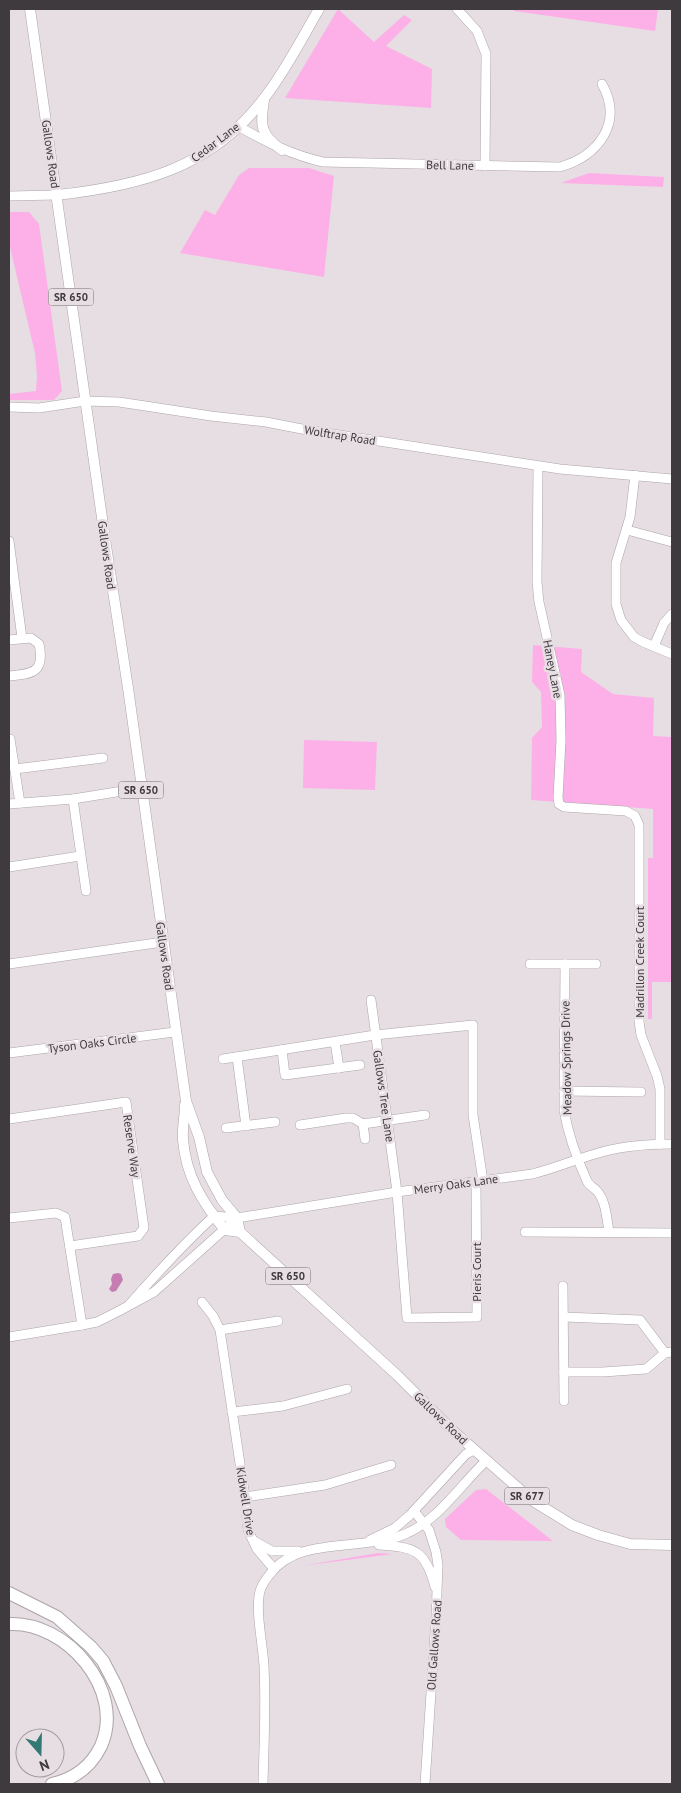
<svg xmlns="http://www.w3.org/2000/svg" width="681" height="1793" font-family="'PT Sans',sans-serif">
  <style>
    .green { fill: #fcb0e7 }
    .water { fill: #c57db2 }
    .lines { fill: none; stroke-linecap: round; stroke-linejoin: round }
    .minor-casing { stroke: #aca4a9; stroke-width: 10 }
    .major-casing { stroke: #aca4a9; stroke-width: 11 }
    .highway-casing { stroke: #aca4a9; stroke-width: 14 }
    .minor { stroke: #fff; stroke-width: 9 }
    .major { stroke: #fff; stroke-width: 10 }
    .highway { stroke: #fff; stroke-width: 12 }
    .labels { text-anchor: middle; dominant-baseline: central; stroke-width: 5; stroke-linejoin: round; paint-order: stroke }
    .shield { fill: #e7dee4; stroke: #716b6f; stroke-width: 1 }
    .shield-label { font-size: 11px; font-weight: bold; fill: #3e3a3d }
    .street-label { font-size: 12px; fill: #3e3a3d; stroke: #e7dee4 }
  </style>
  <rect width="100%" height="100%" fill="#e7dee4"/>
  <!-- green -->
  <g class="green">
    <path d="M338,9L374,42L404,15L412,20L386,46L432,69L431,108L285,98Z"/>
    <path d="M514,9H658L655,31L514,11Z"/>
    <path d="M249,168H309L334,176L324,277L180,253L205,210L215,215L239,175Z"/>
    <path d="M589,173L664,177L663,187L561,183Z"/>
    <path d="M9,212H29L39,224L62,391L54,400H9V394L36,391L37,376L35,353L9,243Z"/>
    <path d="M533,645L582,649L581,672L613,694L654,698L653,736L672,737V982H652V1019H648V858H653V809L531,800L532,738L542,727L541,692L532,682Z"/>
    <path d="M304,740L377,742L375,790L303,788Z"/>
    <path d="M486,1489L553,1541L461,1540L446,1527L445,1519L476,1490Z"/>
    <path d="M378,1553L393,1554L301,1566Z"/>
  </g>
  <!-- water -->
  <path class="water" d="M118,1273L121,1274L123,1280L116,1291L112,1292L109,1289L112,1284L111,1279L113,1274Z"/>
  <g class="lines">
    <defs>
      <g id="minor">
        <path d="M457,9L477,31L486,54L485,166"/>
        <path d="M238,126C266,142 292,155 323,162L560,167C598,156 624,123 602,84"/>
        <path d="M9,196L57,195"/>
        <path d="M9,407L39,408L85,401L119,402L211,416L266,422L307,430L560,469L672,479"/>
        <path d="M538,466L537,582L539,602L560,695L561,740L558,798L559,804L564,807L626,811L635,816L639,825V1021L641,1035L657,1076L660,1089V1144"/>
        <path d="M635,475L630,517L616,563V604L621,620L634,637L643,642L672,654"/>
        <path d="M627,530L672,542"/>
        <path d="M9,541L22,638"/>
        <path d="M9,640L31,638L39,644C45,672 33,674 9,676"/>
        <path d="M654,646L664,623L672,614"/>
        <path d="M10,739L20,803"/>
        <path d="M15,769L103,758"/>
        <path d="M73,799L86,891"/>
        <path d="M9,804L73,799L141,788"/>
        <path d="M9,867L80,856"/>
        <path d="M9,964L163,942"/>
        <path d="M530,964H596"/>
        <path d="M565,964L564,1110C568,1134 577,1159 587,1181C589,1186 594,1187 597,1191C606,1201 607,1220 609,1232"/>
        <path d="M371,1000L397,1192L407,1318L477,1317L476,1182"/>
        <path d="M335,1042L339,1068"/>
        <path d="M282,1050L285,1075L360,1065"/>
        <path d="M9,1053L175,1032"/>
        <path d="M237,1057L246,1126"/>
        <path d="M223,1059L375,1035L473,1025V1115L483,1181"/>
        <path d="M564,1091L641,1092"/>
        <path d="M9,1119L126,1102L144,1228L138,1236L70,1246"/>
        <path d="M363,1124L365,1139"/>
        <path d="M300,1125L346,1118H353L363,1124L425,1115"/>
        <path d="M226,1128L275,1122"/>
        <path d="M9,1218L56,1213L65,1217L82,1325"/>
        <path d="M525,1232L672,1233"/>
        <path d="M563,1286L564,1401"/>
        <path d="M202,1302L213,1316L220,1330L245,1497L248,1530L257,1549L274,1569"/>
        <path d="M129,1305C156,1274 184,1244 214,1216L237,1218L397,1192L532,1174C553,1169 574,1160 595,1154C620,1146 646,1144 672,1144"/>
        <path d="M564,1317L640,1320L665,1353"/>
        <path d="M220,1330L278,1321"/>
        <path d="M9,1337L82,1325L97,1322L117,1312L154,1292L237,1218"/>
        <path d="M564,1372H603L646,1369L665,1353L672,1352"/>
        <path d="M232,1412L283,1406L347,1389"/>
        <path d="M245,1497L325,1485L391,1465"/>
        <path d="M414,1511L429,1530L436,1552L438,1565L436,1617L425,1784"/>
        <path d="M370,1540L395,1528L410,1515L466,1454L474,1450"/>
        <path d="M254,1541L272,1551H298"/>
        <path d="M379,1545C414,1547 426,1550 435,1587"/>
        <path d="M263,1784C264,1745 266,1706 264,1666C263,1645 255,1610 260,1591C262,1584 266,1579 270,1574C299,1535 363,1552 405,1534C439,1520 460,1485 486,1461"/>
      </g>
      <g id="major">
        <path d="M30,9L105,539L128,688L186,1101L199,1137L207,1172L222,1200L237,1218L240,1232"/>
        <path d="M264,100C260,125 260,135 282,150"/>
        <path d="M57,195C140,186 212,168 265,97C286,70 302,38 319,9"/>
        <path d="M185,1105C185,1116 182,1128 183,1140C186,1176 202,1202 225,1230L240,1232L397,1375L453,1431L533,1501L572,1525L598,1535L630,1544L672,1545"/>
      </g>
      <g id="highway">
        <path d="M9,1593L57,1617L91,1647L103,1661L116,1686L140,1746L158,1784"/>
        <path d="M9,1624C66,1621 126,1690 101,1746C91,1767 74,1779 52,1784"/>
      </g>
    </defs>
    <!-- minor casing -->
    <use href="#minor" class="minor-casing"/>
    <!-- major casing -->
    <use href="#major" class="major-casing"/>
    <!-- highway casing -->
    <use href="#highway" class="highway-casing"/>
    <!-- minor -->
    <use href="#minor" class="minor"/>
    <!-- major -->
    <use href="#major" class="major"/>
    <!-- highway -->
    <use href="#highway" class="highway"/>
  </g>
  <g class="labels">
    <!-- shield labels -->
    <g class="shield">
      <rect x="48.5" y="288.5" width="45" height="17" rx="4"/>
      <rect x="118.5" y="781.5" width="45" height="17" rx="4"/>
      <rect x="265.5" y="1267.5" width="45" height="17" rx="4"/>
      <rect x="504.5" y="1487.5" width="45" height="17" rx="4"/>
    </g>
    <g class="shield-label">
      <text x="71" y="297">SR 650</text>
      <text x="141" y="790">SR 650</text>
      <text x="288" y="1276">SR 650</text>
      <text x="527" y="1496">SR 677</text>
    </g>
    <!-- street labels -->
    <g class="street-label">
      <text transform="translate(215 142) rotate(-37)">Cedar Lane</text>
      <text transform="translate(51 154) rotate(82)">Gallows Road</text>
      <text transform="translate(450 165) rotate(1)">Bell Lane</text>
      <text transform="translate(340 435) rotate(9)">Wolftrap Road</text>
      <text transform="translate(107 555) rotate(82)">Gallows Road</text>
      <text transform="translate(553 669) rotate(79)">Haney Lane</text>
      <text transform="translate(165 956) rotate(82)">Gallows Road</text>
      <text transform="translate(639 962) rotate(-90)">Madrillon Creek Court</text>
      <text transform="translate(92 1043) rotate(-7)">Tyson Oaks Circle</text>
      <text transform="translate(566 1058) rotate(-91)">Meadow Springs Drive</text>
      <text transform="translate(384 1096) rotate(82)">Gallows Tree Lane</text>
      <text transform="translate(132 1146) rotate(82)">Reserve Way</text>
      <text transform="translate(456 1184) rotate(-8)">Merry Oaks Lane</text>
      <text transform="translate(476 1272) rotate(-90)">Pieris Court</text>
      <text transform="translate(441 1418) rotate(44)">Gallows Road</text>
      <text transform="translate(246 1501) rotate(81)">Kidwell Drive</text>
      <text transform="translate(434 1645) rotate(-86)">Old Gallows Road</text>
    </g>
  </g>
  <!-- border -->
  <rect width="681" height="1793" fill="none" stroke="#3e3a3d" stroke-width="20"/>
  <!-- north arrow -->
  <g transform="translate(40 1753) rotate(160)"><circle r="24" fill="#e7dee4" stroke="#a39ca1"/>
  <path d="M0-4L9 19L0 12L-9 19Z" fill="#327973"/>
  <text y="-8" font-size="14" font-weight="bold" text-anchor="middle" fill="#3e3a3d">N</text>
  </g>
</svg>
